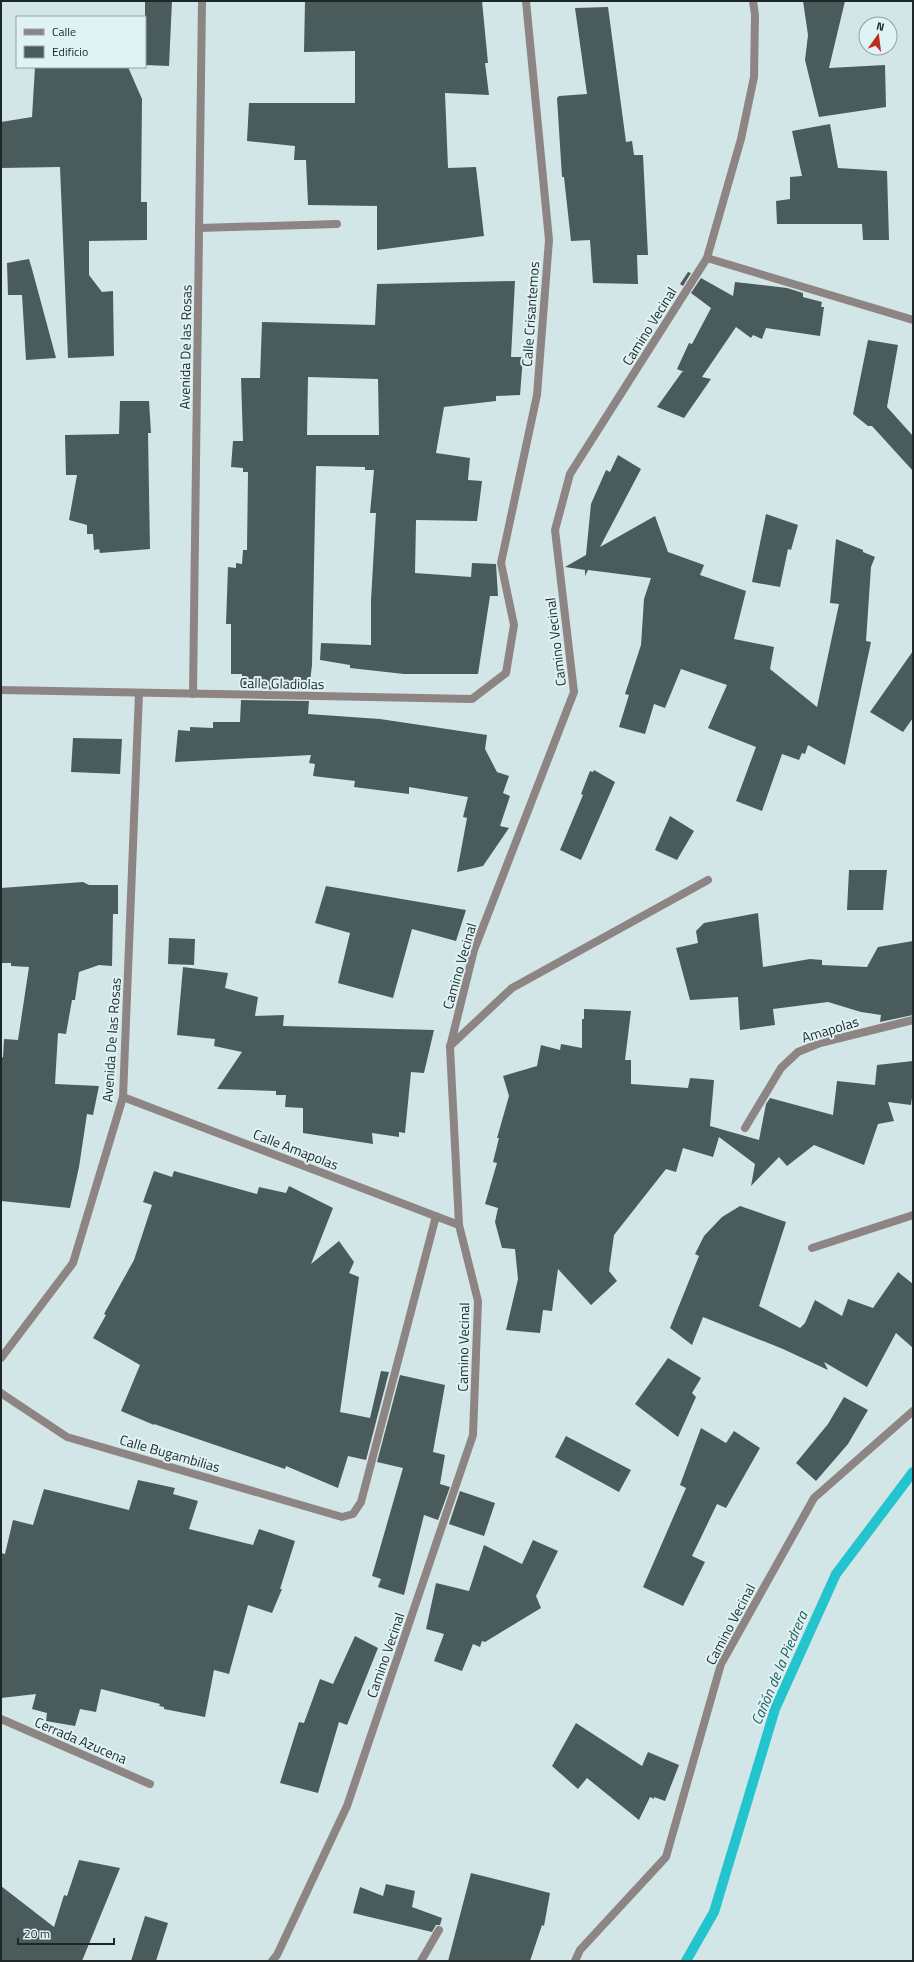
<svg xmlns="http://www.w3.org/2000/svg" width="914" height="1962" font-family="'Titillium Web',sans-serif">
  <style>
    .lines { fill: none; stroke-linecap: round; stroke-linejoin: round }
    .stream { stroke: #23c4cd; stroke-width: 10 }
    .building { fill: #4a5b5b; fill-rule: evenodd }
    .street { stroke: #8d8584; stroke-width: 8 }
    .labels { text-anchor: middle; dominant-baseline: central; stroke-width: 4; stroke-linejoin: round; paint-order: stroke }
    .street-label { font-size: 14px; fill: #1f2627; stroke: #e0f3f4 }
    .water-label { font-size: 15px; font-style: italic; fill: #256064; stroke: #e0f3f4 }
  </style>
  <rect width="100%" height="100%" fill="#d3e6e7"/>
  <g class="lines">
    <!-- stream -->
    <path class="stream" d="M686,1961L714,1912L775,1709L836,1574L913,1472"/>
  </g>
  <!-- building -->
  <g class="building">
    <path d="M145,1H172L169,66L145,65Z"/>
    <path d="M305,1H482L488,63H485L489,95L445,93L448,168L476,167L484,236L377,250V206L308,205L306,160H294L295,146L247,141L249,103H355V51L304,52Z"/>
    <path d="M803,1H845L829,68L885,65L886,107L819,117L805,60L808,35Z"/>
    <path d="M608,7L626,142L632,141L634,155H643L648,255H637L638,284L593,283L590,240L571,241L564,177H562L557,98L559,96L587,94L575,8Z"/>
    <path d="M35,67H128L142,99L141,202H147V240L89,241V275L102,292L113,291L114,356L68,358L60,167L1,168V122L32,117Z"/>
    <path d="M830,124L838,168L887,171L889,240H863L862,224H777L776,201L790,199V177L802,176L792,131Z"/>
    <path d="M29,259L32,269L56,358L26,360L22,295H8L7,263Z"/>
    <path d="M688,272L691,273L683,286L680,284Z"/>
    <path d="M701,278L733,296L735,282L787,288L803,293V297L822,302L821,307H824L820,336L766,328L762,339L753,335L751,338L736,327L702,377L711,379L684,418L657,407L682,372H684L677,369L689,343L692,344L711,308L691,293Z"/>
    <path d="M515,281L511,357H523L520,395L496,396V401L444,407L436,453L470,458L468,480L482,481L477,521L416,520L415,573L471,577L472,563L496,564L498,596H490L478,674H404L350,668V665L320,660L321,643L371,645V600L376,513H370L374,470H365V467L316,466L312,665L309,690L242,689V674H231V624H226L228,567L236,568V563L242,564L243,550H247L248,472H243V468L231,467L233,441H243L241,378H260L262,322L375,325L377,284ZM308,377L378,379L379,435H307Z"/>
    <path d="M868,340L898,345L887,407L913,436V471L872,426H868L853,414Z"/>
    <path d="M120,401H149L151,433H148L150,549L100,553L99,549L94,550L93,534H87V525L69,520L77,475H66L65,435L119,434Z"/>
    <path d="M618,455L641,469L600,547L655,516L668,552L704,565L700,575L746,591L734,639L774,647L770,669L817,707L839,604L830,603L836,539L863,550V552L875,557L871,567L866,641L871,642L845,765L808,745L805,754L802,753L799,760L782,754L762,811L736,801L756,747L708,728L727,685L681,669L665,708L654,704L645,734L619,727L629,695L625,694L641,645L644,599L651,578L588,570L585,576V570L565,567L586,555L591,504L606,470L610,472Z"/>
    <path d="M766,514L798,525L791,550L788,549L780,587L752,582Z"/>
    <path d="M913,651V718L903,732L870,712Z"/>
    <path d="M241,700L309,701L308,714L380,719L487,735L485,749L497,772L509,776L503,793L510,796L500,826L509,828L483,866L457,872L467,818L463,817L468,797L409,787V794L354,787L355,781L313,776L315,764L309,763L311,755L175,762L178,730L190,731V727L213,728V722H240Z"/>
    <path d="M73,738L122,739L120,774L71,772Z"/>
    <path d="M594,770L615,782L581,860L560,850L583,795L581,794L590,771L593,772Z"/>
    <path d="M670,816L694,831L677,860L655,850Z"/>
    <path d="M849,870H887L883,910H847Z"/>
    <path d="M83,882L89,885H118V914H113L112,966L99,965L79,972L75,1000H72L66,1034L58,1033L55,1084L99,1086L93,1115L87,1114L79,1167L70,1208L1,1201V1058L3,1057L4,1039L18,1040L29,967L11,966V963H1V888Z"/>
    <path d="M326,886L466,910L456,941L412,929L393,998L338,983L350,933L315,923Z"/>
    <path d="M758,913L763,967L810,959L822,960V965L867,967L878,947L913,941V1015L880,1022L881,1015L861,1012L828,1002L773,1009L775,1025L740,1030L738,997L690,1000L676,948L698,943L696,931L704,923Z"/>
    <path d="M169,938L195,939L194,965L168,964Z"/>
    <path d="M183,967L228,973L225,988L258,997L255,1016L284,1015L283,1026L434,1030L424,1073L411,1072L405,1133L399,1132V1137L372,1133L373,1144L303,1133V1108L285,1107L286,1095H276V1091L217,1089L242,1052L214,1046L215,1039L177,1035Z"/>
    <path d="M584,1009L631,1011L625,1060H631V1084L688,1088L690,1078L714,1080L710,1126L759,1140L766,1104L770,1098L833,1115L837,1081L875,1085L877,1065L913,1061V1090L911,1105L888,1102L894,1121L878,1124L864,1165L814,1145L787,1166L779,1157L751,1186L755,1164L719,1137L713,1157L683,1148L676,1172L666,1169L614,1235L609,1271L617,1281L591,1305L558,1269L552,1311L543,1310L540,1333L506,1330L518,1279L515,1249L502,1248L495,1222L498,1208L485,1204L497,1163L493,1162L499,1138H497L509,1096L503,1076L537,1066L541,1045L560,1050L561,1044L582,1048V1019H584Z"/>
    <path d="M154,1171L172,1177L174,1171L257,1194L259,1187L286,1193L289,1186L333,1208L311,1264L339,1241L354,1262L349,1273L359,1277L340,1412L370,1418L381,1371L389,1372L366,1460L348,1456L338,1488L286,1466L285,1469L154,1424V1425L121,1411L140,1365L93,1338L106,1315L104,1314L134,1260L152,1205L143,1202Z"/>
    <path d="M740,1206L786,1222L759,1306L800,1328L805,1323L815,1300L842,1316L848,1299L873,1308L898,1272L913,1284V1348L896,1333L867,1387L824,1362L828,1370L783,1349L703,1317L692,1345L670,1328L699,1256L695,1254L704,1236L722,1217Z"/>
    <path d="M668,1358L701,1378L692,1393L696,1397L678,1437L635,1404Z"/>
    <path d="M400,1375L445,1385L433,1452L445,1455L440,1484L450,1487L438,1520L424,1515L404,1595L378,1587L381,1579L372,1576L403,1468L377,1462Z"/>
    <path d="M844,1397L868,1410L848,1444L816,1481L796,1463L828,1424Z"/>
    <path d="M701,1428L726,1443L734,1431L760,1448L726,1508L717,1504L692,1556L705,1562L683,1606L643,1587L686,1488L680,1485Z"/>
    <path d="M566,1436L631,1470L619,1492L555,1457Z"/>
    <path d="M138,1480L175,1488L173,1494L198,1501L189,1529L253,1545L259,1529L295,1541L280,1589H282L272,1613L248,1605L229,1674L214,1670L205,1717L164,1709V1707L159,1706L160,1704L101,1689L96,1712L80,1709L75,1726L46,1721L47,1713L32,1709L36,1694L1,1698V1553L5,1554L13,1520L33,1525L44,1489L129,1510Z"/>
    <path d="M460,1491L495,1503L484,1536L449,1524Z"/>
    <path d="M533,1540L558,1551L536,1596L541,1608L485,1642L482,1641L480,1647L473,1644L462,1671L434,1661L444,1634L426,1629L436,1583L469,1591L484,1545L522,1564Z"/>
    <path d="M355,1636L378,1648L347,1725L339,1722L318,1793L280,1783L299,1722L304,1723L320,1679L333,1684Z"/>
    <path d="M576,1723L642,1766L648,1752L679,1765L665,1801L654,1797V1799L650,1797L639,1820L587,1778L578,1789L552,1766Z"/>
    <path d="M79,1860L120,1868L82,1961H1V1886L54,1927L64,1895L67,1896Z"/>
    <path d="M471,1873L550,1893L544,1926L542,1925L530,1961H448Z"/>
    <path d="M386,1884L415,1891L412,1907L442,1918L440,1925H436L432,1932L353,1913L360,1887L383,1896Z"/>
    <path d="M145,1916L168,1923L156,1961H131Z"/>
  </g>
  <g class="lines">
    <!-- street -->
    <g class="street">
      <path d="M199,228L337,224"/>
      <path d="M707,258L913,320"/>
      <path d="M1,690L472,699L506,673L514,625L501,563L537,395L549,240L526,1"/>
      <path d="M193,694L202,1"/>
      <path d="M450,1046L512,988L708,880"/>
      <path d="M123,1097L459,1225"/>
      <path d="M745,1128L781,1068L798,1052L820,1043L913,1020"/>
      <path d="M812,1248L913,1215"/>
      <path d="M1,1358L73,1263L123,1097L139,693"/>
      <path d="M1,1393L67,1437L342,1517L353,1514L361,1502L436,1216"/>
      <path d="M1,1719L150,1784"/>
      <path d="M272,1961L277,1955L347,1806L473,1435L478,1301L459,1225L450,1047L474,950L574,692L555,530L570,474L707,258L741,139L754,77L755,15L753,1"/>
      <path d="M421,1961L439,1930"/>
      <path d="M575,1961L580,1950L666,1857L721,1664L814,1498L913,1411"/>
    </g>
  </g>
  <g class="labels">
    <!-- street labels -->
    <g class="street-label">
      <text transform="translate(530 314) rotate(-86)">Calle Crisantemos</text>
      <text transform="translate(649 326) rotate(-58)">Camino Vecinal</text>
      <text transform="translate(185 347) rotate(-89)">Avenida De las Rosas</text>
      <text transform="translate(555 642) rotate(-97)">Camino Vecinal</text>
      <text transform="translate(282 683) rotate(1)">Calle Gladiolas</text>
      <text transform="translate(459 966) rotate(-74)">Camino Vecinal</text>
      <text transform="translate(830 1029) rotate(-17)">Amapolas</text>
      <text transform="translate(111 1040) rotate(-86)">Avenida De las Rosas</text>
      <text transform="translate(296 1149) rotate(21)">Calle Amapolas</text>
      <text transform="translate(463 1347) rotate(-89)">Camino Vecinal</text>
      <text transform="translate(170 1453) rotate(16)">Calle Bugambilias</text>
      <text transform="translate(730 1624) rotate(-62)">Camino Vecinal</text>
      <text transform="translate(385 1655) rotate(-71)">Camino Vecinal</text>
      <text transform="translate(81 1740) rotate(23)">Cerrada Azucena</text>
    </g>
    <!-- water labels -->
    <g class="water-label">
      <text transform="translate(779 1668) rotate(-67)">Cañón de la Piedrera</text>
    </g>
  </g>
  <!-- border -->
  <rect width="914" height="1962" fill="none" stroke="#1f2627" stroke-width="4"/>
  <!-- legend -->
  <rect x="16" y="16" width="130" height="52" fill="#e0f3f4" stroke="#93a1a2"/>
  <rect x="24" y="29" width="20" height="6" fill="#8d8584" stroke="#93a1a2"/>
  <text x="52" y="36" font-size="12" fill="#1f2627">Calle</text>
  <rect x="24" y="46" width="20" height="12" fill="#4a5b5b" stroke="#93a1a2"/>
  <text x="52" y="56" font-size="12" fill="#1f2627">Edificio</text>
  <!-- north arrow -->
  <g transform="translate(878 36) rotate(14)"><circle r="19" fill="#e0f3f4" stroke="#93a1a2"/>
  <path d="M0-3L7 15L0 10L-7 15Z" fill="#bb2f18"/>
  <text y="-6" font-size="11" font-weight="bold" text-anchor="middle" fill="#1f2627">N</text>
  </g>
  <!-- scale -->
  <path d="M18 1938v6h96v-6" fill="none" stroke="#1f2627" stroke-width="2"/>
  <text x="24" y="1938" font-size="12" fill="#1f2627" stroke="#e0f3f4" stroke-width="3" paint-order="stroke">20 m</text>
</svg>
